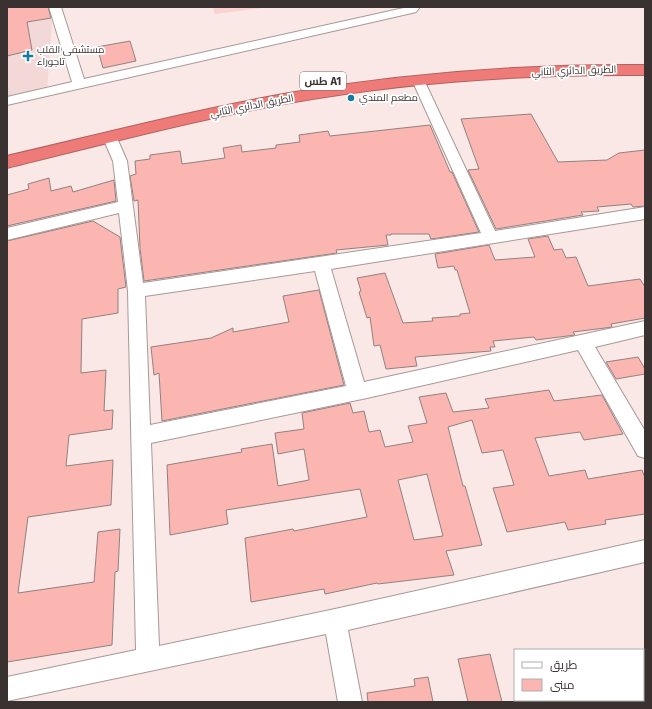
<svg xmlns="http://www.w3.org/2000/svg" width="652" height="709" font-family="'Fira Sans',Cairo,sans-serif">
  <style>
    .built { fill: #f2d9d7 }
    .green { fill: #fbd2cf }
    .building { fill: #fbb6b2; stroke: #918180; fill-rule: evenodd }
    .lines { fill: none; stroke-linecap: round; stroke-linejoin: round }
    .minor-casing { stroke: #a89897; stroke-width: 2 }
    .highway-casing { stroke: #af6160; stroke-width: 2 }
    .minor { fill: #fff; fill-rule: evenodd }
    .highway { fill: #ef7b79; fill-rule: evenodd }
    .poi-dot { fill: #127ba6; stroke: #fff; stroke-width: 1.5 }
    .labels { text-anchor: middle; dominant-baseline: central; stroke-width: 3.5; stroke-linejoin: round; paint-order: stroke }
    .far-poi-label { font-size: 10px; fill: #393231; stroke: #fff; text-anchor: start }
    .far-street-label { font-size: 10px; fill: #393231; stroke: #fff }
    .shield { fill: #fff; stroke: #74706f; stroke-width: 1 }
    .shield-label { font-size: 11px; font-weight: bold; fill: #393231 }
  </style>
  <rect width="100%" height="100%" fill="#fae8e7"/>
  <!-- built -->
  <path class="built" d="M7,7H48L52,22L47,91L7,100Z"/>
  <!-- green -->
  <path class="green" d="M213,7H269L215,14Z"/>
  <!-- building -->
  <g class="building">
    <path d="M7,7H48L51,18L27,22L32,50L7,56Z"/>
    <path d="M130,41L136,61L103,68L97,47Z"/>
    <path d="M531,114L558,162L607,160L619,153L645,150V206L633,207L631,204L597,207L599,211L581,212L583,215L496,229L468,170L479,169L461,119Z"/>
    <path d="M430,125L450,172H452L479,232L431,239L429,234H391V235H386L388,245L336,250L337,253L144,281L140,248L138,200L134,201L130,176L136,174L135,161L150,159V155L180,151L182,164L225,158L223,148L241,145L242,152L276,148V145L300,142L299,135L328,131L330,136Z"/>
    <path d="M49,178L51,191L71,186L73,192L114,180L116,201L7,226V195L29,189L28,184Z"/>
    <path d="M93,221L120,237L126,287L118,289V313L82,319L81,373L106,370L104,411L113,410L112,429L69,435L66,466L113,460L111,505L28,517L18,593L94,582L98,532L120,529L118,571L115,572L112,645L7,662V241Z"/>
    <path d="M548,236L554,250L562,249L566,258L576,257L588,286L640,279L645,287V318L611,324L612,327L605,328L573,332L575,335L536,340L534,337L493,341L495,347H490L491,351L415,357L417,366L386,369L380,345L374,346L370,317L367,318L359,292L361,291L357,278L385,273L403,323L433,321L432,318L460,316V314L470,313L457,270H455L454,266L438,268L435,254L489,245L495,260L535,257L528,239Z"/>
    <path d="M319,290L344,385L162,421L159,373L154,375L151,347L211,338L233,328V332L289,322L283,296Z"/>
    <path d="M638,357L645,369V374L616,379L606,362Z"/>
    <path d="M549,390L554,401L602,395L623,434L584,440L580,432L535,438L549,476L585,470L588,479L642,470L645,478V514L605,520L606,524L568,530L565,522L507,532L493,488L514,485L503,450L482,453L472,420L448,427L463,486H465L482,545L446,551L454,575L378,584L377,583L325,594L324,589L251,602L245,538L293,529L294,531L367,517L360,489L226,510L228,524L170,535L167,465L242,452L241,449L272,444L278,486L309,480L304,449L278,454L275,433L304,429L302,413L350,403L353,413L364,411L369,432L380,430L385,447L413,442L408,426L427,423L419,397L446,393L453,412L489,408L485,399ZM427,474L443,536L414,540L398,480Z"/>
    <path d="M490,654L502,702H468L458,659Z"/>
    <path d="M428,677L433,702H368L367,693L415,686L414,679Z"/>
  </g>
  <g class="lines">
    <defs>
      <g id="minor">
        <path d="M49,7H61L84,79L408,7H420L416,12L412,13L7,105V97L72,82Z"/>
        <path d="M418,76L423,77L424,80L495,231L645,207V219L331,269L364,382L645,321V335L595,347L645,431V458L638,456L578,350L367,398L151,443L159,646L335,609L645,540V562L348,630L362,702H338L326,634L7,701V677L136,650L128,291L119,213L7,240V228L118,202L113,161L103,138L105,135L110,133L115,135L117,138L127,161L143,283L481,233L412,80L413,77ZM315,271L346,386L150,425L145,296Z"/>
      </g>
      <path id="highway" d="M645,65V75C526,74 406,82 289,103C194,120 101,145 7,168V156C101,134 194,110 289,93C407,73 526,64 645,65Z"/>
    </defs>
    <!-- minor casing -->
    <use href="#minor" class="minor-casing"/>
    <!-- highway casing -->
    <use href="#highway" class="highway-casing"/>
    <!-- minor -->
    <use href="#minor" class="minor"/>
    <!-- highway -->
    <use href="#highway" class="highway"/>
  </g>
  <!-- markers -->
  <g class="poi-dot">
    <path d="M26 50h4v4h4v4h-4v4h-4v-4h-4v-4h4z"/>
    <circle cx="351" cy="98" r="4"/>
  </g>
  <g class="labels">
    <!-- far-poi labels -->
    <g class="far-poi-label">
      <text x="37" y="50">مستشفى القلب<tspan x="37" dy="12">تاجوراء</tspan></text>
      <text x="359" y="98">مطعم المندي</text>
    </g>
    <!-- far-street labels -->
    <g class="far-street-label">
      <text transform="translate(574 71) rotate(-2)">الطريق الدائري الثاني</text>
      <text transform="translate(252 106) rotate(-11)">الطريق الدائري الثاني</text>
    </g>
    <!-- shield labels -->
    <rect class="shield" x="300" y="72" width="46" height="18" rx="3"/>
    <g class="shield-label">
      <text x="323" y="81">طس A1</text>
    </g>
  </g>
  <!-- border -->
  <rect width="652" height="709" fill="none" stroke="#393231" stroke-width="16"/>
  <!-- legend -->
  <rect x="514" y="649" width="130" height="52" fill="#ffffff" stroke="#b0adad"/>
  <rect x="522" y="662" width="20" height="6" fill="#ffffff" stroke="#b0adad"/>
  <text x="550" y="669" font-size="12" fill="#393231">طريق</text>
  <rect x="522" y="679" width="20" height="12" fill="#fbb6b2" stroke="#b0adad"/>
  <text x="550" y="689" font-size="12" fill="#393231">مبنى</text>
</svg>
